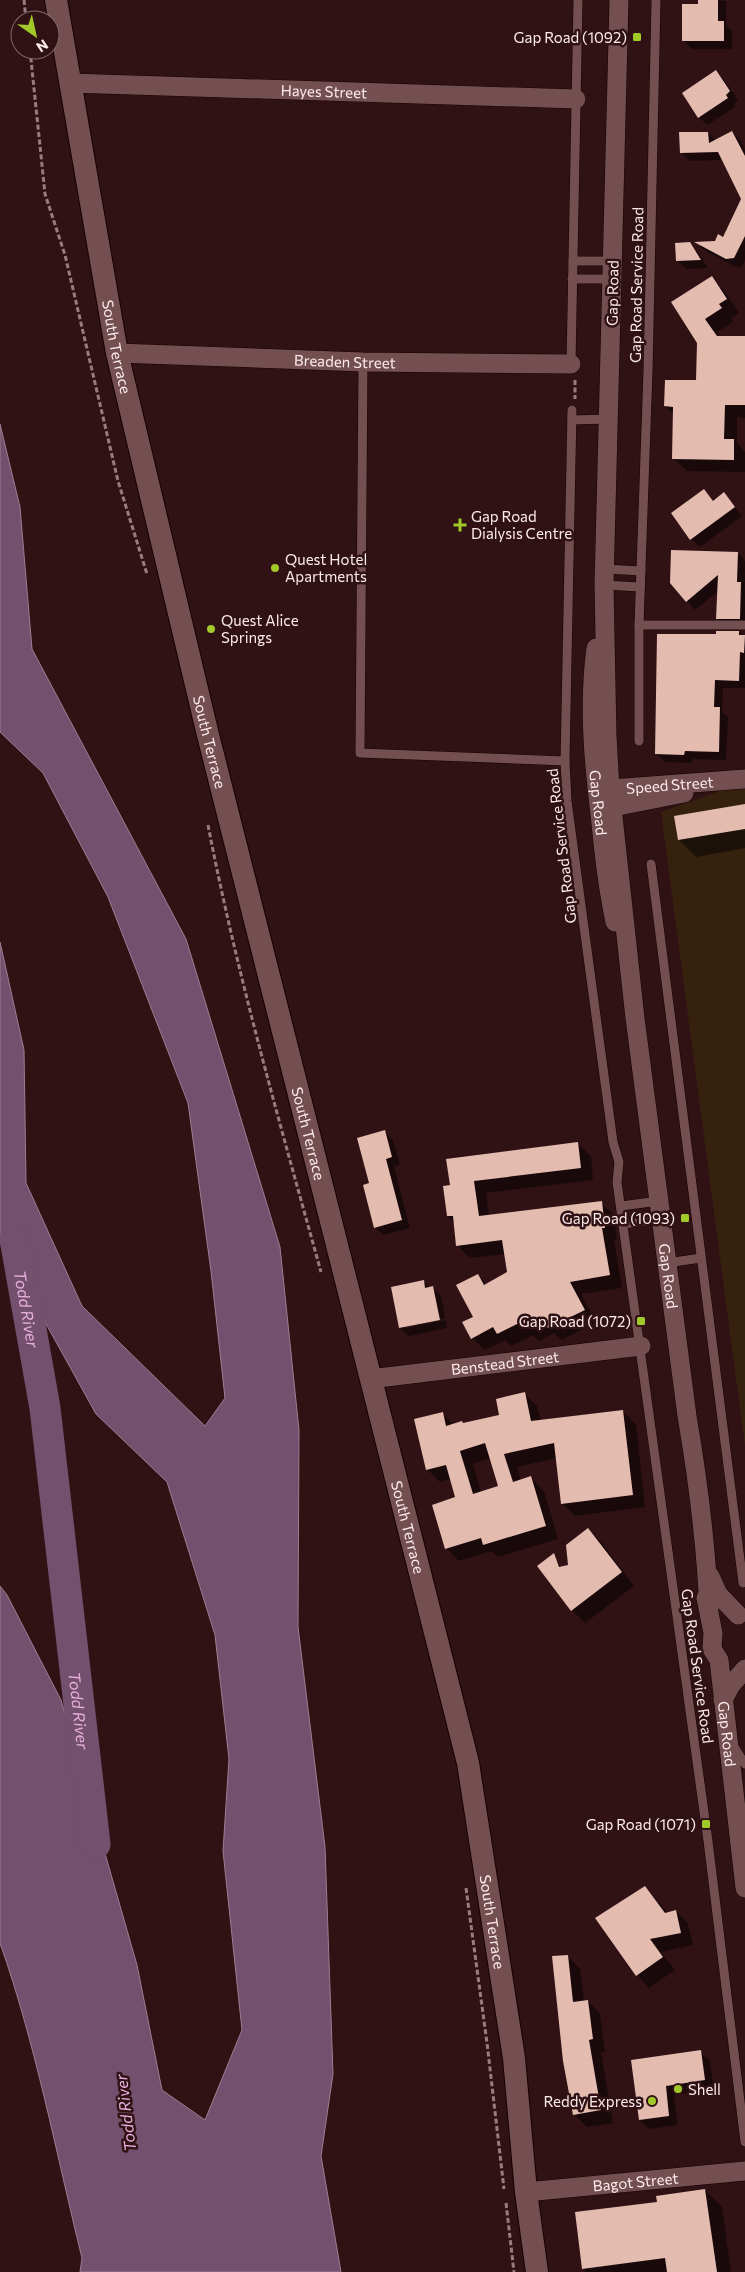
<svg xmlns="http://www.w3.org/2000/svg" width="745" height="2272" font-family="Commissioner,sans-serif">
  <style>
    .green { fill: #36210f }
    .water { fill: #73506d; stroke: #9c7e93 }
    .shadow { fill: #0007; fill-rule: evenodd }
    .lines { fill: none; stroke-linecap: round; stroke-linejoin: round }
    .river { stroke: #73506d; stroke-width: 31 }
    .building { fill: #e3bbaf; fill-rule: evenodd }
    .service-casing { stroke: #160003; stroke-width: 10 }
    .minor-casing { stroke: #160003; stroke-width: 20 }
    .tertiary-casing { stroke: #160003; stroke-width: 24 }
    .path { stroke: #967e80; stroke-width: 3; stroke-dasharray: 5 2.5; stroke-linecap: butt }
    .service { stroke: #734f51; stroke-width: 9 }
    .minor { stroke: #734f51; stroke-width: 19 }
    .tertiary { stroke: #734f51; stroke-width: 22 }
    .poi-dot { fill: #a1c929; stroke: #301215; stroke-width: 2 }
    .labels { text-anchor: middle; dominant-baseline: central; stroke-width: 5; stroke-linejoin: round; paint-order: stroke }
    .poi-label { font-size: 15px; fill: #fdebec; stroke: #301215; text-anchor: end }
    .street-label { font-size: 15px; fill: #fdebec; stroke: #301215 }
    .water-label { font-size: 16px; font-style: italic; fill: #e8aede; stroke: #301215 }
  </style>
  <rect width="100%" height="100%" fill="#301215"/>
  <!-- green -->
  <path class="green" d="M745,782V1446L661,812Z"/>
  <!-- water -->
  <path class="water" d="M0,424L20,507L32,649L186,939L280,1247L299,1430L298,1627L325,1847L333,2074L321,2156L341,2272H80L82,2258C56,2153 36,2045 0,1943V1586L7,1595L61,1700L137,1965L162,2090L205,2120L242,2030L223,1851L229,1759L215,1635L167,1482L96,1414L0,1241V942L24,1050L26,1183L82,1306L205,1426L225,1398L211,1271L188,1103L108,897L43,773L0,732Z"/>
  <!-- shadow -->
  <g class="shadow">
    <path d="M699,0L726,1V26L732,31V49H692L683,41L699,5Z"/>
    <path d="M716,71L724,80L738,100L734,104L735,107L707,125L699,117Z"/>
    <path d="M732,132L741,141L745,150V260L742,266L736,267L704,250L697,243H716L723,238L743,199L723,160L690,161L681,152L708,133L716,141Z"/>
    <path d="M689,244L698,252L708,268L686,269L677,260Z"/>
    <path d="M711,278L724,291L739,313L731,318L733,322L717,332L720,337L745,338V418L737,417V443L745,452V472L687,471L674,459V415L666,406L697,381L698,342Z"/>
    <path d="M703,490L714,502L724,494L742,516L700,547L691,539Z"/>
    <path d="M738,553L745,561V627H726L717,618L719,590L695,610L687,601Z"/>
    <path d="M739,632L745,637V688H723L722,712L728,717L726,760L693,759L692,763L665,762L656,754Z"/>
    <path d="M745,806V848L696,857L679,840Z"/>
    <path d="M384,1131L393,1140L400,1165L394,1167L410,1228L383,1235L375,1227L371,1184Z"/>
    <path d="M578,1144L591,1156L593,1180L486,1193L489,1216L601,1203L614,1215L617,1240H614L622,1288L581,1294L596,1322L562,1340L554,1333L539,1341L533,1335L511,1346L505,1340L485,1350L472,1338L478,1275L487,1284L508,1273L505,1254L470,1258L457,1245L454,1222L448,1216L444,1187Z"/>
    <path d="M423,1281L441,1296L445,1318L405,1326V1328L446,1320L447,1328L409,1336L400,1328Z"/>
    <path d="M524,1393L537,1406L541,1421L622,1411L636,1424L645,1507L575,1516L562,1503L557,1458L517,1467L521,1481L531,1478L544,1491L558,1539L498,1557L491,1551L459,1561L446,1548L456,1498L451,1479L440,1482L427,1469L442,1413L454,1425L501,1416ZM491,1458L500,1487L481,1493L473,1464Z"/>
    <path d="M588,1529L601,1542L634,1586L585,1623L572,1610L551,1557L562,1568L570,1566Z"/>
    <path d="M645,1887L668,1913L676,1911L688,1924L693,1945L661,1952L675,1970L649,1988L637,1975Z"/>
    <path d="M568,1956L580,1969L584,2002L588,2001L600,2014L605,2052H601L613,2123L587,2127L574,2114Z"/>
    <path d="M700,2052L710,2061L714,2089L674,2095L678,2125L649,2129L640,2120L632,2061Z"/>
    <path d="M705,2190L722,2207L731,2272H586L583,2268L658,2203Z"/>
  </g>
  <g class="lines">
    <!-- river -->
    <path class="river" id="s1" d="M15,1239L45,1408L95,1844"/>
  </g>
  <!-- building -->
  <g class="building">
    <path d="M698,0H718V21H724V41H682V4H698Z"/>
    <path d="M716,70L730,91L726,95L728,98L698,118L682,93Z"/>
    <path d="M732,131L745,156V236L734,258L726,259L694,242L715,241L718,234L723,237L741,199L718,152L680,153L679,132H708L709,143Z"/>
    <path d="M690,242L701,260L676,261L675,243Z"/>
    <path d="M712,276L727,299L719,304L722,308L705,319L717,336H745V405H725L724,439H734V460L672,459L673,407L664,406L665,380H696L697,343L671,302Z"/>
    <path d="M704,489L713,501L724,492L735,507L690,540L671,513Z"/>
    <path d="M671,550L738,552L737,582H741L740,619H716L718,575L686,602L670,583Z"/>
    <path d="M716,631H739V635H745L744,653L740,652L739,681L715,680L714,707H720L719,752L685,751L684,755L655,754L657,634H716Z"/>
    <path d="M745,804V829L678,840L674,816Z"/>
    <path d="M385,1130L392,1157L386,1159L402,1220L374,1228L363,1185L369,1183L357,1138Z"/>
    <path d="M578,1142L581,1168L474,1181L479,1216L602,1201L605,1228H602L610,1275L570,1282L585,1310L548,1328L543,1319L525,1329L521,1322L497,1334L493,1327L471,1339L462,1322L473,1317L456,1285L478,1274L484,1285L507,1272L502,1240L456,1246L453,1216H447L443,1186L450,1185L446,1159Z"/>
    <path d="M424,1280L425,1288L433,1286L440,1320L399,1328L391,1287Z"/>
    <path d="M525,1392L531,1421L623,1410L633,1495L561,1504L554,1443L504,1454L513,1482L531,1476L546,1526L483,1545L481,1538L445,1549L432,1505L455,1497L446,1465L426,1470L414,1419L443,1412L446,1426L462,1421L463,1423L499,1415L496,1399ZM485,1443L498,1486L473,1494L460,1451Z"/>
    <path d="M588,1528L622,1572L571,1611L537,1566L554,1553L559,1567L568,1565L566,1545Z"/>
    <path d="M645,1886L665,1913L676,1910L681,1933L650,1939L663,1957L636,1976L595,1918Z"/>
    <path d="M568,1955L573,2002L588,2000L593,2039L589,2040L601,2110L573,2115L563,2061L552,1956Z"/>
    <path d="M701,2050L705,2080L666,2086L669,2116L639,2120L631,2060Z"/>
    <path d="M705,2189L717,2272H667L665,2258L582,2269L575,2212L657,2202L656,2196Z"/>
  </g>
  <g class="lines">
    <defs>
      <g id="service">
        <path d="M573,261H612"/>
        <path d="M572,279H612"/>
        <path d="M363,362L360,753L565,761"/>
        <path d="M571,364L578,0"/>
        <path d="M572,410L565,761L567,801L613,1142L619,1162L617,1182L708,1841L745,2142"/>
        <path d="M572,420L609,419"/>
        <path d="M605,569L641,571"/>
        <path d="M604,585L640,587"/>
        <path d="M639,625H745"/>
        <path d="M639,741V625L648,371L656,0"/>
        <path d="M651,864L743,1583"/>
        <path d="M621,1206L659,1201"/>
        <path d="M623,1224L661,1219"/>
        <path d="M667,1263L701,1258"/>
        <path d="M734,1747L745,1764"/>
      </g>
      <g id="minor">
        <path id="s2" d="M619,0L604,585L607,736L610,789L635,1018L687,1416C698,1480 706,1545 709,1610"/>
        <path id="s3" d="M70,83L576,99"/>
        <path id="s4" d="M117,353L363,362L571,364"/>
        <path id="s5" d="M596,648C588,707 594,765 601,823C604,856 608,889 615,922"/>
        <path id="s6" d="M598,790L745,779"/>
        <path d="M603,809L684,793"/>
        <path id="s7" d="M370,1379L641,1346"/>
        <path d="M710,1576L718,1594L738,1615"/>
        <path id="s8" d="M706,1598L713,1633L712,1649L719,1660L745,1888"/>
        <path d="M723,1700L731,1685L745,1669"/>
        <path id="s9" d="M526,2192L745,2171"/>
      </g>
      <g id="tertiary">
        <path id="s10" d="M56,0L117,353L207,731L468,1763L514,2058L526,2192L537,2272"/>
      </g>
    </defs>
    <!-- service casing -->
    <use href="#service" class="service-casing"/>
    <!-- minor casing -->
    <use href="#minor" class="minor-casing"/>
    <!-- tertiary casing -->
    <use href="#tertiary" class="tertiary-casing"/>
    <!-- path -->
    <g class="path">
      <path d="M24,0L26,20"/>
      <path d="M30,50L45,194L65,255L118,481L147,574"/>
      <path d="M575,380V399"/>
      <path d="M208,825C237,975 280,1124 321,1272"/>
      <path d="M466,1888L487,2043L504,2189"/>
      <path d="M506,2203L514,2272"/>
    </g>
    <!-- service -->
    <use href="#service" class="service"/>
    <!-- minor -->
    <use href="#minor" class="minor"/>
    <!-- tertiary -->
    <use href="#tertiary" class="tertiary"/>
  </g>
  <!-- markers -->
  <g class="poi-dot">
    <rect x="632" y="32" width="10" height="10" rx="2.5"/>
    <path d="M457.5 517.5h5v5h5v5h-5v5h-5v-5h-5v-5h5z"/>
    <circle cx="275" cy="568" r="5"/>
    <circle cx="211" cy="629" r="5"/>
    <rect x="680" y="1213" width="10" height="10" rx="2.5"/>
    <rect x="636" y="1316" width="10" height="10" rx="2.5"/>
    <rect x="701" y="1819" width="10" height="10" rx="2.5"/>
    <circle cx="678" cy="2089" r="5"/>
    <circle cx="652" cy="2101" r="5"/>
  </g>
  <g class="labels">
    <!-- poi labels -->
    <g class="poi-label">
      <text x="627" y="37">Gap Road (1092)</text>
      <text x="471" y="516" text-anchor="start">Gap Road<tspan x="471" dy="17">Dialysis Centre</tspan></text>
      <text x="285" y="559" text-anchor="start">Quest Hotel<tspan x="285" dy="17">Apartments</tspan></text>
      <text x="221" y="620" text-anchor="start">Quest Alice<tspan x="221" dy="17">Springs</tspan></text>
      <text x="675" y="1218">Gap Road (1093)</text>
      <text x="631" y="1321">Gap Road (1072)</text>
      <text x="696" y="1824">Gap Road (1071)</text>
      <text x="688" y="2089" text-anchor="start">Shell</text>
      <text x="642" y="2101">Reddy Express</text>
    </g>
    <!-- street labels -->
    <g class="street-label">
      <text stroke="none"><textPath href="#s3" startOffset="254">Hayes Street</textPath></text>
      <text transform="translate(636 285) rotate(-89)">Gap Road Service Road</text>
      <text transform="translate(612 293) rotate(-89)">Gap Road</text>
      <text stroke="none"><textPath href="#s10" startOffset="352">South Terrace</textPath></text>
      <text stroke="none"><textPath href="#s4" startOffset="228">Breaden Street</textPath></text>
      <text stroke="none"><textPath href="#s10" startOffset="758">South Terrace</textPath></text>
      <text stroke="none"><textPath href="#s6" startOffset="72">Speed Street</textPath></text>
      <text stroke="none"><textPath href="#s5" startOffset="155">Gap Road</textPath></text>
      <text transform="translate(561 846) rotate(-97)">Gap Road Service Road</text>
      <text stroke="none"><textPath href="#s10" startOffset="1162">South Terrace</textPath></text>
      <text stroke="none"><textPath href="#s2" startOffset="1280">Gap Road</textPath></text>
      <text stroke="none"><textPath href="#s7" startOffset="136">Benstead Street</textPath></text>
      <text stroke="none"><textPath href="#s10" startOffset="1568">South Terrace</textPath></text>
      <text transform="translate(698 1666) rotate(82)">Gap Road Service Road</text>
      <text stroke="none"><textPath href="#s8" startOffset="139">Gap Road</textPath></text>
      <text stroke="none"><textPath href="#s10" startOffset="1972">South Terrace</textPath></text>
      <text stroke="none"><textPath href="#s9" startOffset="110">Bagot Street</textPath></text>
    </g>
    <!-- water labels -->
    <g class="water-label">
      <text stroke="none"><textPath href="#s1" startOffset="71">Todd River</textPath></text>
      <text stroke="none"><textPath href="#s1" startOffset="476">Todd River</textPath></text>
      <text transform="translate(125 2113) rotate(-97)">Todd River</text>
    </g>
  </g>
  <!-- north arrow -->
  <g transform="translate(35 35) rotate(146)"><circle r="24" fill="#301215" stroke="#82696b"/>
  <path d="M0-4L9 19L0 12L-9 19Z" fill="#a1c929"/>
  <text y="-8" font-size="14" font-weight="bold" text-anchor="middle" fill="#fdebec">N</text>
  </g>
</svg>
